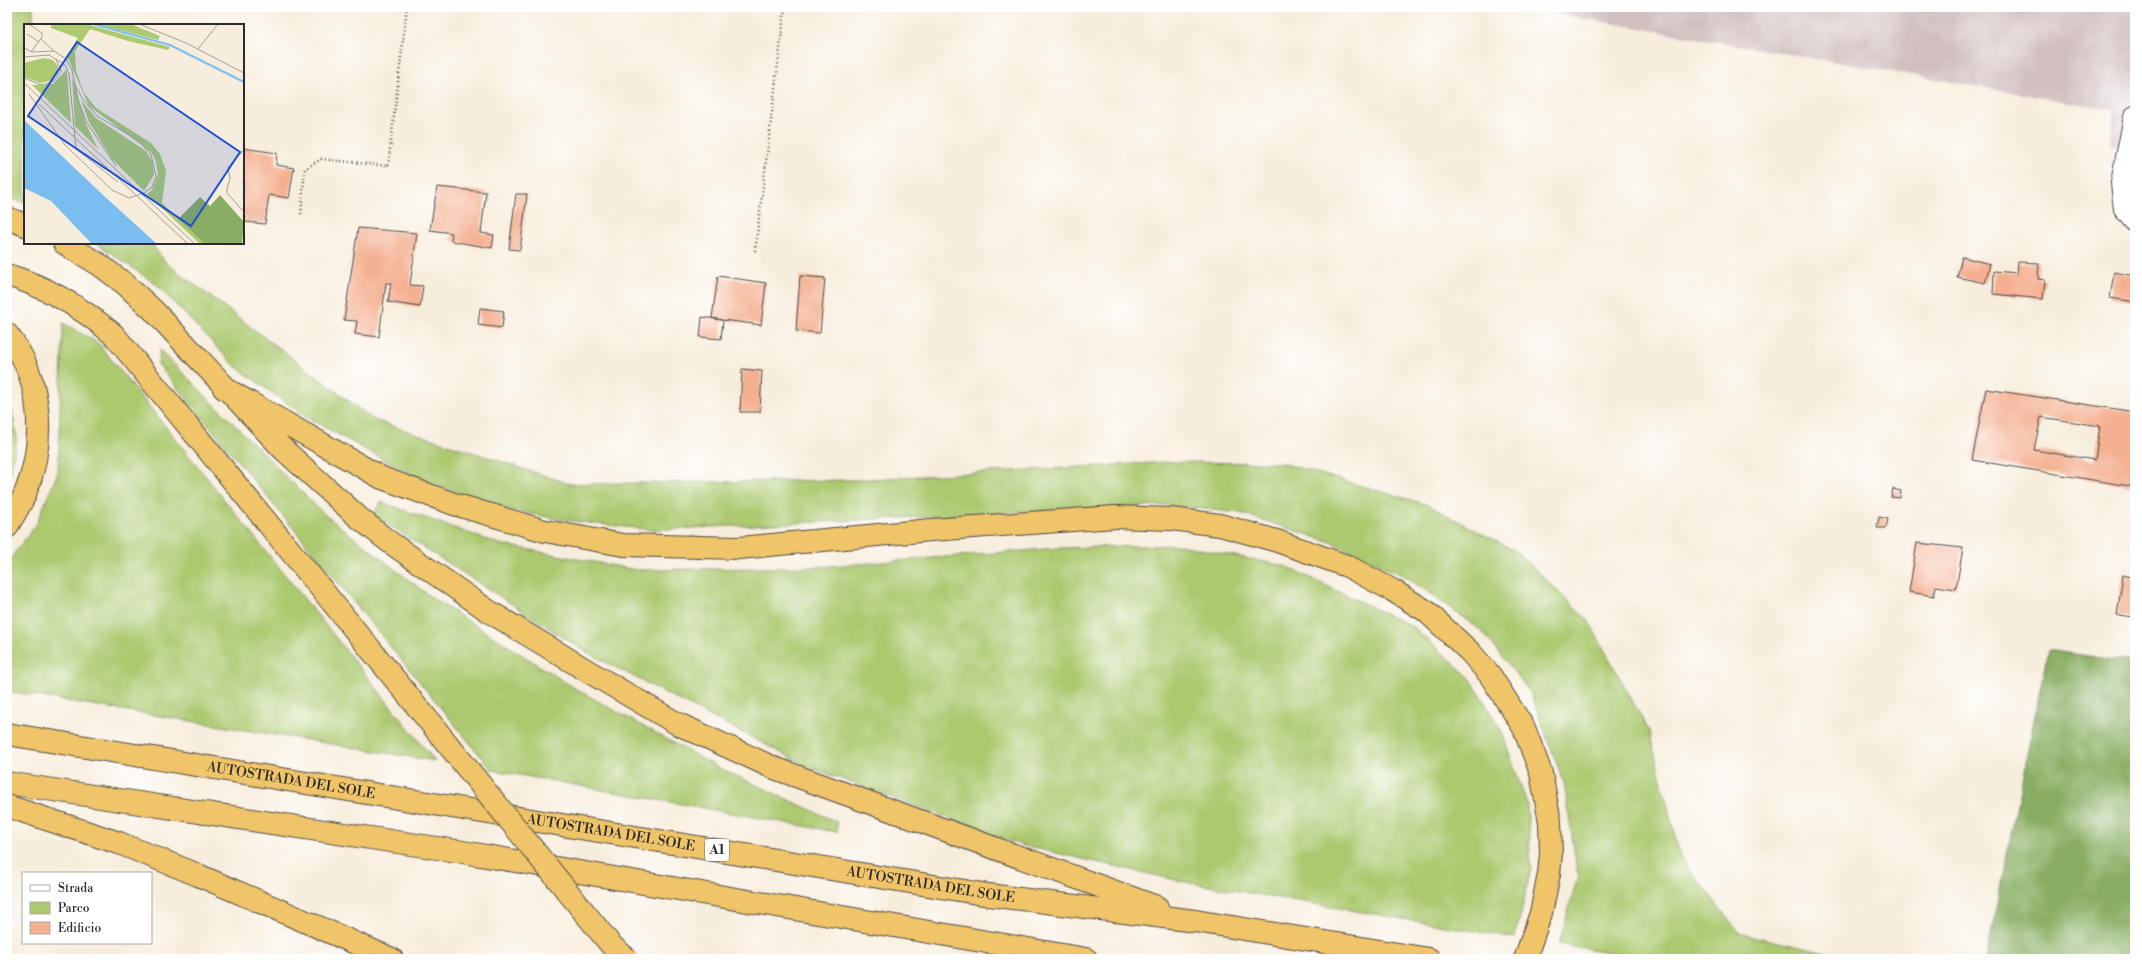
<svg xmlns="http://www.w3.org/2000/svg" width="2142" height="966" font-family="'Libre Bodoni',serif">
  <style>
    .industrial { fill: #d1bfbf }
    .green { fill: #acc970; stroke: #6c7a4e }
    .forest { fill: #89ad62; stroke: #5a6c46 }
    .building { fill: #f4b091; fill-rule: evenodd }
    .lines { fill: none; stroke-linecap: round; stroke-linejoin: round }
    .minor-casing { stroke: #4a4846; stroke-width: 24 }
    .highway-casing { stroke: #4a4846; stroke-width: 24 }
    .path { stroke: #4a4846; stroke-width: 2.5; stroke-dasharray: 1 3; stroke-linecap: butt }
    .minor { stroke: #fff; stroke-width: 22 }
    .highway { stroke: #f0c469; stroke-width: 22 }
    .highway-bridge-casing { stroke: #4a4846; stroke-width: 24; stroke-linecap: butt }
    .highway-bridge { stroke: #f0c469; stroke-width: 22 }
    .labels { text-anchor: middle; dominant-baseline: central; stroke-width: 3.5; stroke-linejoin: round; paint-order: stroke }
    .shield { fill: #fff; stroke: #6b6b6b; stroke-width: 1 }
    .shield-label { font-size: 13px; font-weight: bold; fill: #2b2b2b }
    .street-label { font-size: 14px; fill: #2b2b2b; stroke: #fff }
    .inset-river { fill: none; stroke: #7abdf0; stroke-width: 2 }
    .inset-road { fill: none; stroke: #a59f95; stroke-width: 1 }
    .view { fill: #1d4ed8; fill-opacity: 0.15; stroke: #1d4ed8; stroke-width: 2 }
    .inset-edge { fill: none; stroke: #2b2b2b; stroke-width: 2 }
  </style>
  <rect width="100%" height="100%" fill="#fff"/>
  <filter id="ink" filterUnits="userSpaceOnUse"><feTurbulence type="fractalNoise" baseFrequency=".025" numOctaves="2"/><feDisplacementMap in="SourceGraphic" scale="8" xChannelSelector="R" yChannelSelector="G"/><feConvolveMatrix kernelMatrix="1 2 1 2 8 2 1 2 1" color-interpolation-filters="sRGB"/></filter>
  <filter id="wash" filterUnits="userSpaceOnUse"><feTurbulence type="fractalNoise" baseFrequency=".012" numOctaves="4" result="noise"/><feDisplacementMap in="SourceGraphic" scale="16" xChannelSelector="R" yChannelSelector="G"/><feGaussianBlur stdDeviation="0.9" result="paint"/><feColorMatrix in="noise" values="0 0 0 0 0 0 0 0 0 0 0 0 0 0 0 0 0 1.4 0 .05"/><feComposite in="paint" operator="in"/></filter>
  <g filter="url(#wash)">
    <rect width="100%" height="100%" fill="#f7eddc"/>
    <!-- industrial -->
    <path class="industrial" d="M1540,7H2135V149L2110,144L2114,110L1540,11Z"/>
    <!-- green -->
    <g class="green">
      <path d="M7,7H33V25H25V203L7,197Z"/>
      <path d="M96,243H151L166,263L374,420L570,484L852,480L1169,462L1282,463L1428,505L1517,552L1588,620L1649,731L1680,856L1739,933L1852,959H1651L1559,944L1578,876L1564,783L1530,692L1482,631L1408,578L1334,543L1240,513L1167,505L652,530L564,520L495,507L418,478L306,417L235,366L156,284Z"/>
      <path d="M63,323L98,343L435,761L7,691V563L36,525L58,472Z"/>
      <path d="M160,350L324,514L432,598L576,689L719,768L837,822V832L492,770L158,364Z"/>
      <path d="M7,385L17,438L7,487Z"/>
      <path d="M381,502L499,544L636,570L819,567L1059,548L1180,545L1285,566L1413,627L1470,678L1501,730L1527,804L1531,869L1515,938L1185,882L1021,845L809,767L588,653L373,515Z"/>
    </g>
    <!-- forest -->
    <path class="forest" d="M2048,650L2135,663V959H1986Z"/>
    <g id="blocks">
      <!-- building -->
      <g class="building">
        <path d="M243,148L277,153L276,165L294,168L289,198L269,195L265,224L245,222L246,216L243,215Z"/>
        <path d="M437,187L486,192L481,233L494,235L492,248L451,241L452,233L430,230Z"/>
        <path d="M516,194H527L520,250L509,249Z"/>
        <path d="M358,228L417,233L410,285L423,286L420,307L388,302L391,283H386L379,337L355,334L357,321L344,320Z"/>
        <path d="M1962,257L1990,264L1985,283L1957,277Z"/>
        <path d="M2018,262L2039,263L2038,279L2045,280L2043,299L1993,294L1994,271L2017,273Z"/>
        <path d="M2114,272L2135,276V302L2110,298Z"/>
        <path d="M718,276L766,283L761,325L723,320L721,339L700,337L702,317L722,320L712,318Z"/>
        <path d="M800,276L825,278L820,333L796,331Z"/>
        <path d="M480,308L504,311L502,328L478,325Z"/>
        <path d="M742,369L762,371L760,412H740Z"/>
        <path d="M1986,389L2135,412V487L1972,460ZM2041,417L2100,426L2095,460L2034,450Z"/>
        <path d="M1893,489L1901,491L1900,498L1891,497Z"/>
        <path d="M1879,517L1888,519L1886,528H1877Z"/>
        <path d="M1917,543L1963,548L1956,589L1936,586L1934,596L1909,592Z"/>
        <path d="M2123,575L2135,578V617L2117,615Z"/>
      </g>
    </g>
  </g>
  <g filter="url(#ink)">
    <use href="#blocks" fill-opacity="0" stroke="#4a4846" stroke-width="1"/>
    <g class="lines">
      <defs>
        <path id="minor" d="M2135,117L2122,183L2125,209L2135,221"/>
        <g id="highway">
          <path d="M7,218L25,225"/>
          <path d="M64,243L100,265L125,284L154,311L283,449L358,517L388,541L490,612L586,670L676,723L774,768L1157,907"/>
          <path d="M7,275C48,287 81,307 114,335L341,613"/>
          <path d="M7,334C43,378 46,443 25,494C20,506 13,516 7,527"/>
          <path d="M224,388L382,478L454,504L545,531L623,545L739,548L931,530L1115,517L1171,519L1220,525L1277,541L1347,566L1392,590L1426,611L1470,652L1490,675L1524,728L1541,773L1550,822L1551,853L1549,874L1541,913L1525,959"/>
          <path id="s1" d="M7,734L989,895L1195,921L1429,959"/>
          <path d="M7,783L457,851L1086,959"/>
          <path d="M7,806L119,843L198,875L392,959"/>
        </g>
      </defs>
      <!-- minor casing -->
      <use href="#minor" class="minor-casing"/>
      <!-- highway casing -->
      <use href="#highway" class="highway-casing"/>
      <!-- path -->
      <g class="path">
        <path d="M301,214L305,169L321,159L388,166L407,7"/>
        <path d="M755,251L785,7"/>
      </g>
      <!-- minor -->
      <use href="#minor" class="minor"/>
      <!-- highway -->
      <use href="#highway" class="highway"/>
      <defs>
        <path id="highway-bridge" d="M341,613L611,945L627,959"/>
      </defs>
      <!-- highway-bridge casing -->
      <use href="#highway-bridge" class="highway-bridge-casing"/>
      <!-- highway-bridge -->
      <use href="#highway-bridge" class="highway-bridge"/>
    </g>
  </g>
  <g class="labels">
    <!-- shield labels -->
    <rect class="shield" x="705" y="839" width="24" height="22" rx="3"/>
    <g class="shield-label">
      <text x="717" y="850">A1</text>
    </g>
    <!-- street labels -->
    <g class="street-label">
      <text stroke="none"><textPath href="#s1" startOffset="288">AUTOSTRADA DEL SOLE</textPath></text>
      <text stroke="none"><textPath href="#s1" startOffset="612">AUTOSTRADA DEL SOLE</textPath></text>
      <text stroke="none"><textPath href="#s1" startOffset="936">AUTOSTRADA DEL SOLE</textPath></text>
    </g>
  </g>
  <!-- overview -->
  <g transform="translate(24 24)">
    <rect width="220" height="220" fill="#f7eddc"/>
    <path d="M27,0H62L146,23L144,26L104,17L66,5L51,27L52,47L60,69L72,84L127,119L136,130L142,147L138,179L181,220H176L123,170L128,166L134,149L131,135L127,128L65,82L43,32L54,14L27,4ZM72,0L109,1L136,12L134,16ZM20,34L29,36L34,42V48L28,56L17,59L0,53V39ZM42,46L43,49L47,99L8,61L29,60ZM48,53L62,100L74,125L51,102ZM57,76L72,94L122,127L129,138L130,151L120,167L88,135L65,98Z" fill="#acc970"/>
    <path d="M196,171L220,198L218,220H181L154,195L176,173L186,182Z" fill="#89ad62"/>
    <path d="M0,96L79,171L133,220H68L27,177L0,164Z" fill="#7abdf0"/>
    <path class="inset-river" d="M69,0L146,21L220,58"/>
    <path class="inset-road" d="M5,0L18,9V13L7,28M115,0L162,19L220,49M3,10L15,18M17,15L30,27M0,24L8,28L30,27L42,35L48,46L54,76L63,99L92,142M174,25L194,0M0,33L25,31L41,41L45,50L52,125L94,158M0,54L18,61L30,57L37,47L32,35M0,59L171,220M5,70L41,121L88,166L105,174L120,169L128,163L132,152L127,130L112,115L73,92L58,74L50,59M15,80L164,220M220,126L204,143L206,154L203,165V169L220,188"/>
    <path class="view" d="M53,18L216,128L167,202L4,92Z"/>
    <rect width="220" height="220" class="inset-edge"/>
  </g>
  <!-- margin -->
  <rect width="2142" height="966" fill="none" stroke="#fff" stroke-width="24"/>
  <!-- legend -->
  <rect x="22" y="872" width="130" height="72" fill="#ffffff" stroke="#aaaaaa"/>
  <rect x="30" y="885" width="20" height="6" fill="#ffffff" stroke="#aaaaaa"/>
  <text x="58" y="892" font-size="12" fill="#2b2b2b">Strada</text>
  <rect x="30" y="902" width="20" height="12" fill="#acc970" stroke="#aaaaaa"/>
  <text x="58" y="912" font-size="12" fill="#2b2b2b">Parco</text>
  <rect x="30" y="922" width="20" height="12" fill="#f4b091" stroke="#aaaaaa"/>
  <text x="58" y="932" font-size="12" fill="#2b2b2b">Edificio</text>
</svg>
